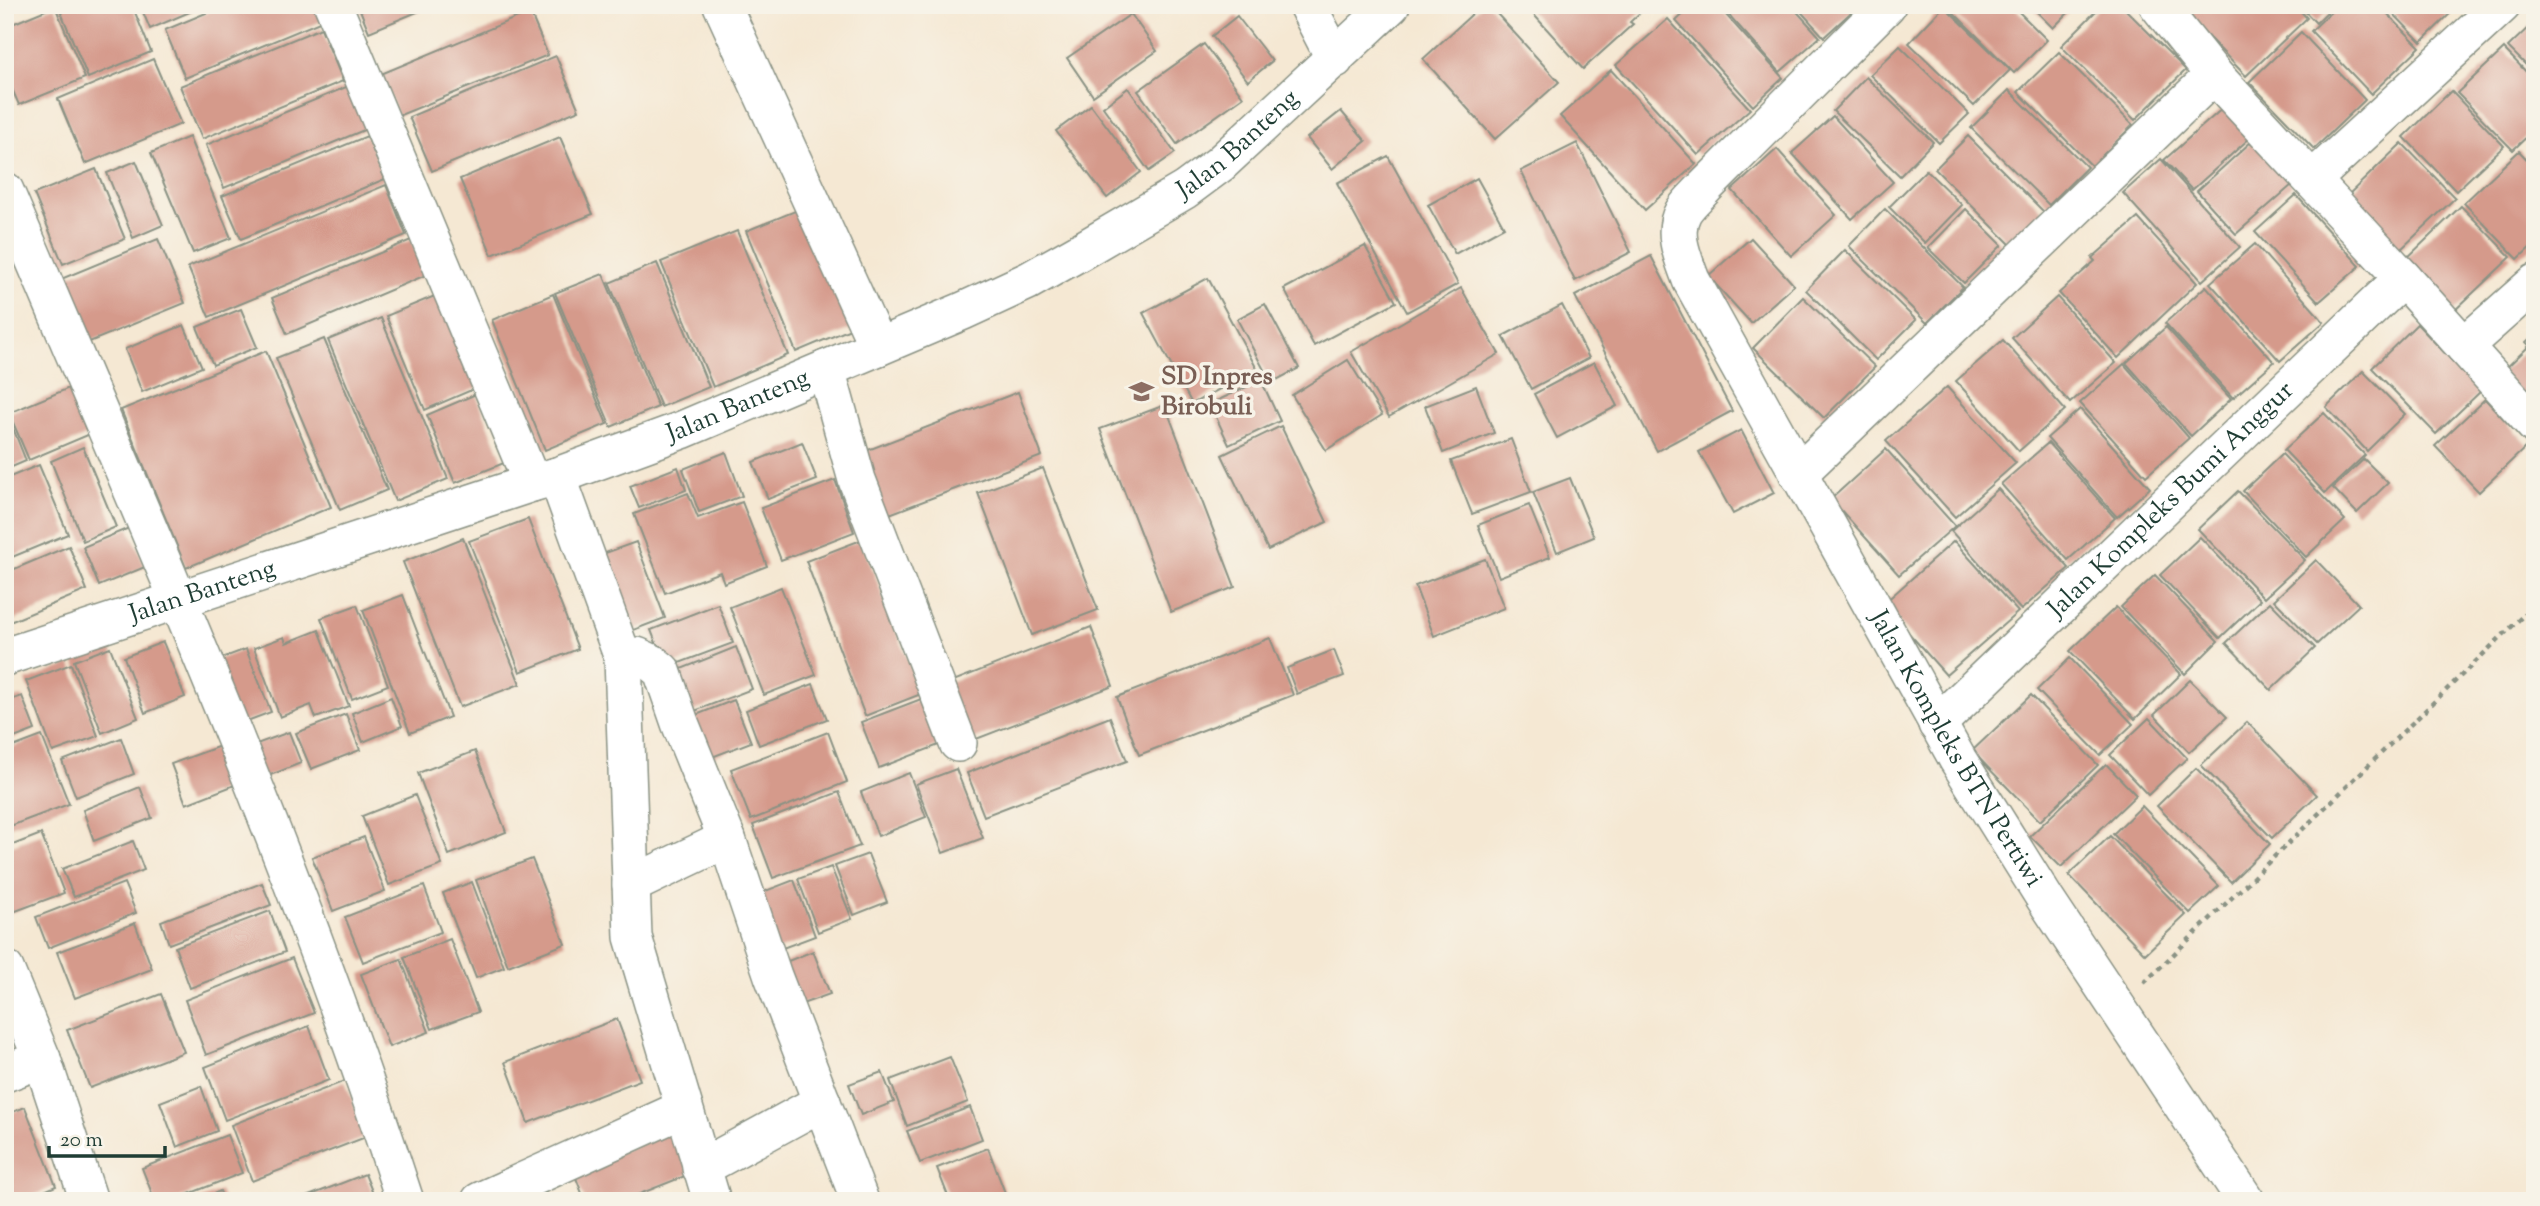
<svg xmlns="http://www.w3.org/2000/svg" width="2540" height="1206" font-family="'Sorts Mill Goudy',serif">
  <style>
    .building { fill: #d59a8b }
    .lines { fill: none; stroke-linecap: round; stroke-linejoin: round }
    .minor-casing { stroke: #8a9284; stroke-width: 40 }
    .path { stroke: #8a9284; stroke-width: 4.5; stroke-dasharray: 5 5; stroke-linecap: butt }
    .minor { stroke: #fff; stroke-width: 37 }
    .labels { text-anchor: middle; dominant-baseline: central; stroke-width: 7; stroke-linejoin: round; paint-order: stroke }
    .street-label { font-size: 26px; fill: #1f3d34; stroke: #f7f3e8 }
    .education-label { font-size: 26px; font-weight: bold; fill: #785e54; stroke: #f7f3e8; text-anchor: start }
  </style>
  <rect width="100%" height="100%" fill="#f7f3e8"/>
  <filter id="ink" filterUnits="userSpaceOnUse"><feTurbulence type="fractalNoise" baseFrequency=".0143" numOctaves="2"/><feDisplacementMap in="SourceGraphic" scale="14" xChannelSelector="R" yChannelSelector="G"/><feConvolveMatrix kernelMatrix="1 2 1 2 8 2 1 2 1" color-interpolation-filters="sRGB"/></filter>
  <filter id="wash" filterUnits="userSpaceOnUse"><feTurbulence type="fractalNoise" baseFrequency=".00686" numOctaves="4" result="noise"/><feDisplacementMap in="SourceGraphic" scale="28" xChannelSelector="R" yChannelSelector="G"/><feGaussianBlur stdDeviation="1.57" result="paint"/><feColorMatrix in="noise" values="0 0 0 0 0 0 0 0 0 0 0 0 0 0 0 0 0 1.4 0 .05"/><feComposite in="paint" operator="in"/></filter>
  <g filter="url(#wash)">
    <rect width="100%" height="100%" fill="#f5e8d3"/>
    <g id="blocks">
      <!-- building -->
      <g class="building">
        <path d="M58,5H132L151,52L88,78Z"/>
        <path d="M140,5H206L150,29Z"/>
        <path d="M225,5H321L327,19L185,78L165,30Z"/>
        <path d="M358,5H434L369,32Z"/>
        <path d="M1482,5H1489L1559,82L1495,139L1423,59Z"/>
        <path d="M1525,5H1648L1630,22L1633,24L1583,69Z"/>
        <path d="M1693,5H1717L1783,78L1753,106L1676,21Z"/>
        <path d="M1720,5H1791L1820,37L1780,72Z"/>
        <path d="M1795,5H1859L1824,37Z"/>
        <path d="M1946,5H2012L2047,40L2014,73Z"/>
        <path d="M2030,5H2076L2053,28Z"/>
        <path d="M2102,5H2121L2186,70L2135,120L2061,46Z"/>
        <path d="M2191,5H2295L2307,18L2246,76L2184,12Z"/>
        <path d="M2299,5H2334L2316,23Z"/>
        <path d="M2338,5H2379L2420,47L2371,94L2311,31Z"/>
        <path d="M2385,5H2459L2421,42Z"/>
        <path d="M55,6L85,78L19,105L5,73V27Z"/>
        <path d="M1944,6L2010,70L1974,106L1909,43Z"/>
        <path d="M530,12L548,55L398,116L381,74Z"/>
        <path d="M1131,14L1157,51L1093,96L1067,58Z"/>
        <path d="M1237,16L1272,61L1248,81L1212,36Z"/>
        <path d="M1668,19L1750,109L1698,155L1616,65Z"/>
        <path d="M2535,21V74L2508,47Z"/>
        <path d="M321,28L343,81L202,139L180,86Z"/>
        <path d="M2301,32L2365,100L2314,149L2249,82Z"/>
        <path d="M1204,44L1243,97L1177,144L1138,91Z"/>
        <path d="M1900,46L1969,114L1939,143L1870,75Z"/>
        <path d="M2504,49L2535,81V129L2513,150L2457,93Z"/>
        <path d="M2059,52L2133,125L2092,166L2018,92Z"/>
        <path d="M556,56L579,110L432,171L409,117Z"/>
        <path d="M153,59L181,124L85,164L58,99Z"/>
        <path d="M1611,70L1696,164L1645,210L1560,116Z"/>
        <path d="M1866,77L1933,142L1900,176L1833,111Z"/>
        <path d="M351,85L369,128L224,188L206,145Z"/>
        <path d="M1128,88L1175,153L1149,171L1103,107Z"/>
        <path d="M2009,90L2087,167L2049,205L1971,128Z"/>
        <path d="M2451,91L2504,146L2456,191L2404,137Z"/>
        <path d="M1091,105L1141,172L1107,198L1056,131Z"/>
        <path d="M2224,107L2251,137L2192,190L2164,160Z"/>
        <path d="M1341,111L1366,141L1332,169L1307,138Z"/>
        <path d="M1833,116L1893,182L1852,219L1792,153Z"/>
        <path d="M367,136L385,179L241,239L222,196Z"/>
        <path d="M1968,136L2045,213L2012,246L1935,169Z"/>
        <path d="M189,137L231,238L193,253L151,153Z"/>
        <path d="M560,137L593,214L492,255L460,179Z"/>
        <path d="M2252,141L2292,185L2236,234L2197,191Z"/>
        <path d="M1577,143L1631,252L1575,281L1521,171Z"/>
        <path d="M2402,143L2455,198L2399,251L2347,196Z"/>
        <path d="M1777,149L1836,215L1791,256L1732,190Z"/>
        <path d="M2519,151L2535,168V243L2518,259L2464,203Z"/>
        <path d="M1388,156L1458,284L1407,312L1337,183Z"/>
        <path d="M2161,159L2240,247L2202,281L2123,193Z"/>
        <path d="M136,161L163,225L133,238L107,173Z"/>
        <path d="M96,169L125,239L63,264L34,194Z"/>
        <path d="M1926,170L1962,205L1925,243L1889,207Z"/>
        <path d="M1477,178L1504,227L1455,254L1428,205Z"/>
        <path d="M386,185L406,235L209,317L188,267Z"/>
        <path d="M2296,195L2360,266L2319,302L2255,232Z"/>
        <path d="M810,205L860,325L796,352L746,231Z"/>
        <path d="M2461,206L2511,257L2453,312L2404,261Z"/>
        <path d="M1885,209L1963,287L1927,323L1849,246Z"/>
        <path d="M1966,209L2002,245L1964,283L1928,248Z"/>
        <path d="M2138,218L2197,283L2118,358L2059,293L2095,261L2092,258Z"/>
        <path d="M737,231L788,355L713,387L661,262Z"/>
        <path d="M1751,238L1794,285L1751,323L1708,276Z"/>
        <path d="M158,239L185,303L87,343L61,279Z"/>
        <path d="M411,240L426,275L287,334L272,298Z"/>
        <path d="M2255,244L2324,322L2280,361L2210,283Z"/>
        <path d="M1365,246L1396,302L1314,346L1284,289Z"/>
        <path d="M1845,250L1916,320L1876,360L1806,290Z"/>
        <path d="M1651,256L1732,411L1657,451L1575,296Z"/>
        <path d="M657,263L709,387L661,407L609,283Z"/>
        <path d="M603,274L658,407L611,427L555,293Z"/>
        <path d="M1208,278L1257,369L1192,404L1143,313Z"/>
        <path d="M2206,286L2274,362L2233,398L2165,323Z"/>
        <path d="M1461,288L1499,354L1389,417L1351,352Z"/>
        <path d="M442,293L481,386L425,410L386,316Z"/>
        <path d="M553,294L607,424L545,450L492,320Z"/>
        <path d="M1803,297L1875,367L1824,418L1753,348Z"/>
        <path d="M2057,297L2116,363L2070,403L2012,338Z"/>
        <path d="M1265,304L1299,368L1271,383L1237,319Z"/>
        <path d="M1562,305L1589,358L1531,389L1503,336Z"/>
        <path d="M241,309L257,347L213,365L197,327Z"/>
        <path d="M381,318L448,479L395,501L328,340Z"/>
        <path d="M2417,324L2481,391L2436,434L2372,368Z"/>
        <path d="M184,325L202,367L142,392L125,349Z"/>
        <path d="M2166,327L2231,399L2191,436L2126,363Z"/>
        <path d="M2535,334V351L2526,342Z"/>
        <path d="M324,339L387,490L340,510L276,358Z"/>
        <path d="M2003,340L2065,410L2019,451L1956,381Z"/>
        <path d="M2528,347L2535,354V408L2501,373Z"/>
        <path d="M266,351L331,507L186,568L121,410Z"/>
        <path d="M1348,360L1382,415L1326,450L1292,395Z"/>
        <path d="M1594,362L1617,406L1557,438L1534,394Z"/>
        <path d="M2124,364L2189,438L2146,476L2080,403Z"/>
        <path d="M2363,371L2405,414L2367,451L2326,407Z"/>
        <path d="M1261,380L1280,421L1229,445L1210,404Z"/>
        <path d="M1476,386L1494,433L1443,453L1425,406Z"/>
        <path d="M1947,387L2016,463L1955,517L1886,441Z"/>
        <path d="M69,388L88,435L29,460L9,413Z"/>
        <path d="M1018,392L1042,456L879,518L855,455Z"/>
        <path d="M476,394L504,463L455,483L427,415Z"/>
        <path d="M2485,399L2528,445L2479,492L2435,446Z"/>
        <path d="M1165,405L1235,587L1171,612L1100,429Z"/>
        <path d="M2080,409L2150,488L2117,517L2047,438Z"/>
        <path d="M2324,413L2365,455L2325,493L2284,450Z"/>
        <path d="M11,423L26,461L5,470V425Z"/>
        <path d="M1281,426L1327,522L1268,550L1222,455Z"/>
        <path d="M1741,430L1774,493L1733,514L1699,452Z"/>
        <path d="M1511,439L1531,492L1472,514L1451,461Z"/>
        <path d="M802,442L817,480L768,499L753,462Z"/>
        <path d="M2048,443L2115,518L2068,560L2001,484Z"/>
        <path d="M83,447L116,527L83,541L51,461Z"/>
        <path d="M1886,449L1955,526L1899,575L1831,499Z"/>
        <path d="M726,452L742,496L699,512L683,469Z"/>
        <path d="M2282,454L2345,520L2306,557L2243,491Z"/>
        <path d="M2364,459L2388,483L2357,513L2333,488Z"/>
        <path d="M39,465L68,534L5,560V479Z"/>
        <path d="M678,467L686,490L639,508L630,486Z"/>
        <path d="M1043,468L1098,610L1032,635L978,493Z"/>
        <path d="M1570,478L1594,537L1557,552L1533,492Z"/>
        <path d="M835,480L854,532L781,560L761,508Z"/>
        <path d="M1998,489L2069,568L2021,610L1951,531Z"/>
        <path d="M2238,491L2305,560L2264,598L2198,529Z"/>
        <path d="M688,493L698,518L742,502L767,566L724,583L720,572L665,593L634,514Z"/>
        <path d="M1529,505L1550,557L1499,577L1478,525Z"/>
        <path d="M528,519L578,649L520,672L469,541Z"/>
        <path d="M129,528L145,567L99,586L83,547Z"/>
        <path d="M2200,537L2260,600L2220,638L2160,575Z"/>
        <path d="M463,538L520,684L460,707L403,562Z"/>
        <path d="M861,540L921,694L865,716L806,561Z"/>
        <path d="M1954,541L2018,612L1946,675L1883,604Z"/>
        <path d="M636,542L665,618L623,634L594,557Z"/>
        <path d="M69,546L87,590L5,624V573Z"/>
        <path d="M1485,559L1504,608L1434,636L1415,586Z"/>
        <path d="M2316,560L2359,605L2317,644L2274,600Z"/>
        <path d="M2155,575L2218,641L2185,674L2121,607Z"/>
        <path d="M781,587L816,675L764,695L730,607Z"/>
        <path d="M403,595L450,717L410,733L363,610Z"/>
        <path d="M2270,602L2315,648L2271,690L2226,643Z"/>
        <path d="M718,604L733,643L666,668L651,630Z"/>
        <path d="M357,605L388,685L352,699L321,618Z"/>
        <path d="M2116,607L2181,674L2135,719L2070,651Z"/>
        <path d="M1091,627L1113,686L966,743L943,685Z"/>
        <path d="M319,630L349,706L316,718L311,705L280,717L254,648L284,637L286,643Z"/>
        <path d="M1270,638L1293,695L1139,755L1117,697Z"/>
        <path d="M163,642L185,697L145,713L124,657Z"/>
        <path d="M110,647L138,718L102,733L74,661Z"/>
        <path d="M736,647L752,689L687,714L671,673Z"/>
        <path d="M246,649L271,712L239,724L214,661Z"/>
        <path d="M1334,650L1344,676L1297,694L1287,668Z"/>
        <path d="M2070,658L2133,724L2100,755L2037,690Z"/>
        <path d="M71,664L98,736L53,752L26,681Z"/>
        <path d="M2190,680L2227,717L2189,752L2154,715Z"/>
        <path d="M813,684L827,719L759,745L746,710Z"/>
        <path d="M2031,695L2098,765L2040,821L1972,751Z"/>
        <path d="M22,696L35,730L9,740L5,730V702Z"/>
        <path d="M391,697L402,726L363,742L352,713Z"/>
        <path d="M921,699L939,745L879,768L861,722Z"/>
        <path d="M734,700L751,742L707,759L691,717Z"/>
        <path d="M346,714L360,750L311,769L296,733Z"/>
        <path d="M1110,717L1127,761L984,816L967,773Z"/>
        <path d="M2149,718L2187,758L2148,795L2110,755Z"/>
        <path d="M2247,722L2317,795L2272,838L2201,765Z"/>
        <path d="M289,732L301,763L263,778L251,746Z"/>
        <path d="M828,732L847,782L751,820L731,769Z"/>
        <path d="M42,736L69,804L5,828V750Z"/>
        <path d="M121,738L134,774L76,797L62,761Z"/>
        <path d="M220,746L235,785L186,804L171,764Z"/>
        <path d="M475,751L506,832L449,855L418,773Z"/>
        <path d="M2106,764L2136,795L2061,867L2030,836Z"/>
        <path d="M2196,768L2270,844L2231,882L2157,806Z"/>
        <path d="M956,769L983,838L943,853L916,784Z"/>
        <path d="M909,773L926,817L878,836L861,792Z"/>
        <path d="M140,787L152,818L94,841L83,810Z"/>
        <path d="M839,792L860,846L773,878L753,825Z"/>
        <path d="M415,795L442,865L389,885L362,816Z"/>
        <path d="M2142,806L2219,886L2190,913L2113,834Z"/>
        <path d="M41,834L64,893L5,915V848Z"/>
        <path d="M2110,836L2186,915L2145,954L2069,875Z"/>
        <path d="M364,837L385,891L333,911L312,857Z"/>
        <path d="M133,841L144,870L74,897L62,869Z"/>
        <path d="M868,854L887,902L854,915L835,866Z"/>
        <path d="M532,859L565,944L508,966L476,880Z"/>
        <path d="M831,867L852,919L818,932L798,879Z"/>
        <path d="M794,880L815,936L772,952L750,897Z"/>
        <path d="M472,882L504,967L476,978L443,893Z"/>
        <path d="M124,883L136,913L48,948L36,917Z"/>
        <path d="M262,883L271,905L169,944L161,921Z"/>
        <path d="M424,886L441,932L363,962L345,917Z"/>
        <path d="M270,911L285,952L190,988L175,947Z"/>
        <path d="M135,923L152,969L75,998L57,952Z"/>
        <path d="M450,939L478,1012L432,1029L404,957Z"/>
        <path d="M813,951L830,994L794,1007L778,965Z"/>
        <path d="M292,958L314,1013L206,1055L185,1000Z"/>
        <path d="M401,959L429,1032L389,1047L361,974Z"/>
        <path d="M161,994L184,1052L90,1088L67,1030Z"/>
        <path d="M617,1019L640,1080L528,1123L505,1062Z"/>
        <path d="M309,1026L329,1080L225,1120L205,1067Z"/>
        <path d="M950,1057L968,1102L907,1126L890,1080Z"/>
        <path d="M882,1072L894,1102L861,1115L849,1084Z"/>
        <path d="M345,1081L366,1137L252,1181L231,1125Z"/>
        <path d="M201,1086L217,1131L177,1147L160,1102Z"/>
        <path d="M25,1107L56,1186L21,1201H5V1115Z"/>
        <path d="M970,1107L982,1139L920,1163L907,1131Z"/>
        <path d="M673,1131L690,1174L622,1201H585L573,1170Z"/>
        <path d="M227,1135L242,1173L171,1201H155L142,1168Z"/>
        <path d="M988,1148L1008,1201H950L937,1168Z"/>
        <path d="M365,1174L376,1201H296Z"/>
        <path d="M543,1186L548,1201H506Z"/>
        <path d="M220,1191L224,1201H197Z"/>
      </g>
    </g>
  </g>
  <g filter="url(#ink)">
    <use href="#blocks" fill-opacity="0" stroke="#8a9284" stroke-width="2"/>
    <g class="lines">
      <defs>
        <g id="minor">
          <path d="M333,5L532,483"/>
          <path d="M722,5L878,347"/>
          <path d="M1307,5L1335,59"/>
          <path id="s1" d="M1887,5L1706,186C1699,194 1688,203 1683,212C1671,233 1684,260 1691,280L1958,760L2047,902L2246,1201"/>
          <path d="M2158,5L2214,75L2403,278L2535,425"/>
          <path d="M2313,179L2502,5"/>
          <path d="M5,191C146,524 294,856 405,1201"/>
          <path d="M2464,346L2535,283"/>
          <path d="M826,369L857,480L958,743"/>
          <path d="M1798,474L2214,75"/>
          <path d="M557,476L623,658L633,937L712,1201"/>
          <path id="s2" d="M5,657L532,483L557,476L682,430L963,311L1028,281L1076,254L1185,190L1220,164L1391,5"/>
          <path d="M623,658L637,656L652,663L662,671L680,723L727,839L773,976L860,1201"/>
          <path id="s3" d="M1937,724L2403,278"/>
          <path d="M631,885L727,839"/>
          <path d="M5,969L42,1059L89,1201"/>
          <path d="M5,1073L42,1059"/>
          <path d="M701,1168L822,1102"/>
          <path d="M480,1201L683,1109"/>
        </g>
      </defs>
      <!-- minor casing -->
      <use href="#minor" class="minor-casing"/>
      <!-- path -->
      <path class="path" d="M2144,983L2535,604"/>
      <!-- minor -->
      <use href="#minor" class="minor"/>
    </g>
  </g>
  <!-- icons -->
  <defs>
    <symbol id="school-bare" viewBox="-9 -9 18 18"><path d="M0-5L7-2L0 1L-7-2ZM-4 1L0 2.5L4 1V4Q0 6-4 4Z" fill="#8d6e63" stroke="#f7f3e8" stroke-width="2.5" paint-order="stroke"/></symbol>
  </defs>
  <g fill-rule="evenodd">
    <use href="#school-bare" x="1124" y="374" width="35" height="35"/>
  </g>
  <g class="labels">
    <!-- street labels -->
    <g class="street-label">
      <text stroke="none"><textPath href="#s2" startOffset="1342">Jalan Banteng</textPath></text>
      <text stroke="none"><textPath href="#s2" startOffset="775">Jalan Banteng</textPath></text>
      <text stroke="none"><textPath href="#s3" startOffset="324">Jalan Kompleks Bumi Anggur</textPath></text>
      <text stroke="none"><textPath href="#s2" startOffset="208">Jalan Banteng</textPath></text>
      <text stroke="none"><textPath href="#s1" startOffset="900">Jalan Kompleks BTN Pertiwi</textPath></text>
    </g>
    <!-- education labels -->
    <g class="education-label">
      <text x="1161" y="377">SD Inpres<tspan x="1161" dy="30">Birobuli</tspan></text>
    </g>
  </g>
  <!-- margin -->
  <rect width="2540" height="1206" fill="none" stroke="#f7f3e8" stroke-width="28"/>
  <!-- scale -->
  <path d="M49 1146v10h116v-10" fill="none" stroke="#1f3d34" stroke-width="3.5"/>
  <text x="60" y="1146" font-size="21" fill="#1f3d34" stroke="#f7f3e8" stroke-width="5" paint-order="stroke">20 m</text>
</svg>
